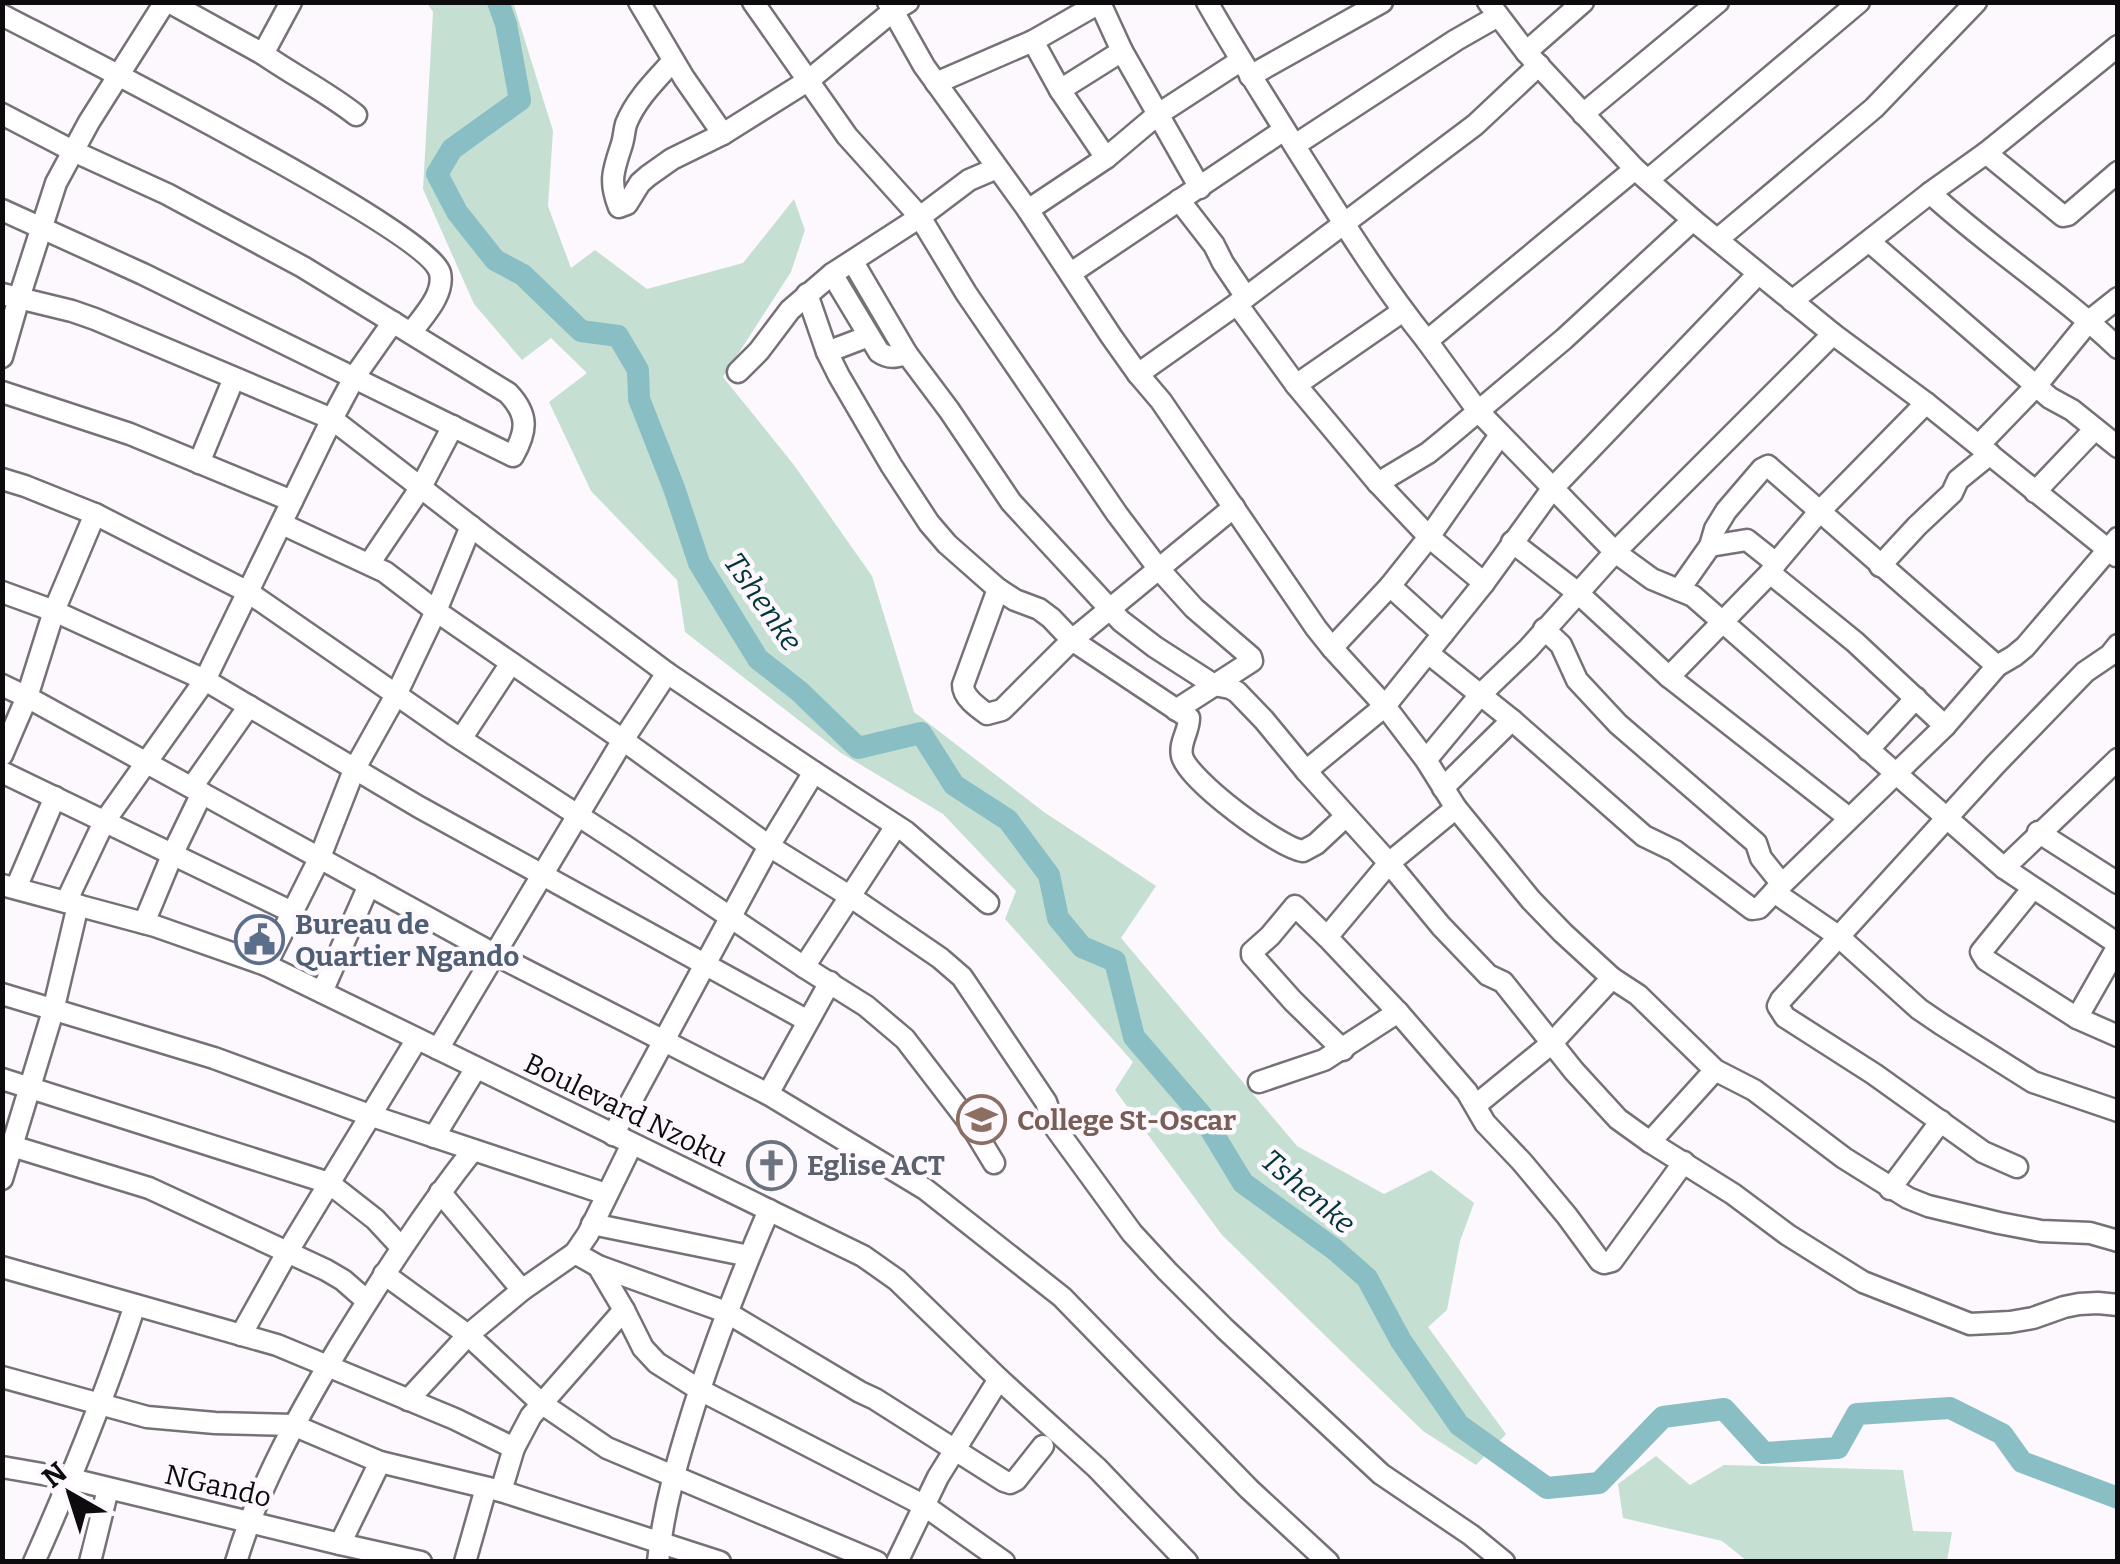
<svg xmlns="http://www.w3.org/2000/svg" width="2120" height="1564" font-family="Bitter,serif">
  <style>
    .green { fill: #c5e0d2 }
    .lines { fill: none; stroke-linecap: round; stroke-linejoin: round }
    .river { stroke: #8abec5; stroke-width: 22 }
    .minor-casing { stroke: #767077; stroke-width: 25 }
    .minor { stroke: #fff; stroke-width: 20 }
    .labels { text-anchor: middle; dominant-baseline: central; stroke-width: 9; stroke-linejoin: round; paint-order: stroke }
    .service-label { font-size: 28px; font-weight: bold; fill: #4e5e75; stroke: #fdf8fe; text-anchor: start }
    .street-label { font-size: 28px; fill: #0d0b0e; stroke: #fdf8fe }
    .education-label { font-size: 28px; font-weight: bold; fill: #785e54; stroke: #fdf8fe; text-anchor: start }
    .worship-label { font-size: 28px; font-weight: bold; fill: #5b616d; stroke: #fdf8fe; text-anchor: start }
    .water-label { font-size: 30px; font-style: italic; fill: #02363c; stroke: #fdf8fe }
  </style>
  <rect width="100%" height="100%" fill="#fdf8fe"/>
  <!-- green -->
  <g class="green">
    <path d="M513,2L553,131L548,206L571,268L595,250L647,289L743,263L794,199L805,230L791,272L723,377L794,465L872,576L914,712L1044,812L1156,886L1121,938L1297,1146L1384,1194L1431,1170L1474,1203L1460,1241L1447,1310L1428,1327L1506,1434L1476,1465L1423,1431L1222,1235L1115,1090L1133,1062L1005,919L1016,891L943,814L841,753L685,632L677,580L591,491L549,402L587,373L551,338L522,360L474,304L423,189L433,12L427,3Z"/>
    <path d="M1656,1456L1690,1485L1724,1465L1903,1470L1913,1531L1952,1532L1947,1561H1747L1722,1541L1623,1518L1618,1484Z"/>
  </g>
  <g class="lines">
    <!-- river -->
    <path class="river" d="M498,2L506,24L520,100L452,149L437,174L457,212L495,260L523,275L581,331L618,336L638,370L639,399L674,488L699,563L758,659L799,691L858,748L921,733L954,785L1008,820L1049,875L1058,918L1082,947L1115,961L1134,1037L1203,1117L1243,1183L1334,1249L1367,1278L1401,1341L1459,1425L1547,1488L1599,1483L1663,1417L1724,1409L1764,1453L1838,1448L1857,1414L1950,1408L2002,1434L2022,1462L2118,1498"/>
    <defs>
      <g id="minor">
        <path d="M169,2L263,54L291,2"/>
        <path d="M639,2L684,78L723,134"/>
        <path d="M753,2L847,136L920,217L966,293L1117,514L1158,568L1194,608L1251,657L1252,661L1176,710"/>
        <path d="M888,2L924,66L1028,210L1111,336L1138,374L1161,401L1316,628L1332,648L1385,706L1426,760L1456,808L1531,900L1563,933L1612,978L1638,995L1715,1070L1754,1090L1844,1158L1908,1198L1928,1206L1999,1223L2041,1231L2090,1233L2118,1241"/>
        <path d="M1207,2C1235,52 1266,99 1296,148C1338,214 1378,280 1427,341L1635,169"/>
        <path d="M1488,2L1526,52L1635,169L1693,220L1833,334L1926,403L2116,556"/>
        <path d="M1100,3L1122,51L1200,188"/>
        <path d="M2,15C63,47 429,231 440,273C445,295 422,317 411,333"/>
        <path d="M1033,41L1060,90L1106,158"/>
        <path d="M1526,52L1583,2"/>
        <path d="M263,54C293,75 327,92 356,115"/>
        <path d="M673,61C656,80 636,99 626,124C624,131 624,139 621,147C613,171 609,182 619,207L627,204L640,183L648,176L672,159L723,134L809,80L893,11L908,2"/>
        <path d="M1250,76L1382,2"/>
        <path d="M936,83L1033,41L1101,2"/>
        <path d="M1060,90L1122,51"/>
        <path d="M2,114L73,151L167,194L303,267L508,393C529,415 527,431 513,456L143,274L2,210"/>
        <path d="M1583,114L1718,2"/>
        <path d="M1295,145L1456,40L1498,16"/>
        <path d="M1986,153L2063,216L2068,215L2118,172"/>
        <path d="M1648,180L1859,2"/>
        <path d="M1930,193C1990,248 2059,292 2118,348"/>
        <path d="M1179,200L1214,245L1223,263L1246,297"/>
        <path d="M1028,210L1106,158L1157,115L1240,61"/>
        <path d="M1718,239L1874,108L1976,2"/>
        <path d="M1870,242L2050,398L2072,410L2118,447"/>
        <path d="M853,262L907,354L949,410L1011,502L1121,621L1155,647L1214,685L1230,688L1237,692L1264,720L1306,771L1389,863L1441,926L1488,975L1503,982L1574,1071L1618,1119L1650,1142L1733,1194L1788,1235L1863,1282L1970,1324L2010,1322L2033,1318L2064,1307L2079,1304L2098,1303L2118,1305"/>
        <path d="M1071,273L1284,130"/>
        <path d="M832,274L879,352C889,359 896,357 907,354"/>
        <path d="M2,294L72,311L95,319L332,419L490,541L667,673L814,772L906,832L988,903"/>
        <path d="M807,294L827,352L839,376L891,465L929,523L947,544L998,589L1015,600L1039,609L1051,618L1072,640L1189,718C1189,732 1179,742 1182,756C1188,780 1279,848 1303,851L1316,844L1345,817"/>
        <path d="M1792,301L1930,193L1986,153L2118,46"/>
        <path d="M1237,304L1296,385L1378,483L1429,537L1484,583"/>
        <path d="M1427,341L1478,411L1615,552L1652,579L1693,596L2004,868L2118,944"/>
        <path d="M827,352L869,336"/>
        <path d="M2,357L19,298L56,183L89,122L165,2"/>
        <path d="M738,372L759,351L790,310L832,274L920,217L969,180L997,168"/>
        <path d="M1138,374L1237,304L1475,125L1539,65"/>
        <path d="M1296,385L1403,311"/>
        <path d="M2,392L130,434L292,501"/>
        <path d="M1979,445L2036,386L2089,321L2118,298"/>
        <path d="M199,463L234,378"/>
        <path d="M2,479L25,486L95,514L248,592L453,734L622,844L804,967L866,1006L905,1039L971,1125L994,1163"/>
        <path d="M1378,483L1428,453L1444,440L1564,339L1693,220"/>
        <path d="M2035,492L2095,429"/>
        <path d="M282,524L385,572L436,611L623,740L769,846L851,897L940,958L962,977L1046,1102L1054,1126L1132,1233L1167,1271L1225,1329L1381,1474L1471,1535L1504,1562"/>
        <path d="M2118,538L2025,647L2014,656L1997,666L1945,726L1774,892L1838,936L1919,1009L1941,1024L2033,1082L2118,1111"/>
        <path d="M1512,542L1578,593L1669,677L1849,818"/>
        <path d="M1710,546L1747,540L1776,563"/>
        <path d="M369,564L421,487L453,426"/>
        <path d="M1880,566L1917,526L1952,493L1958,480L1990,454"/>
        <path d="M1770,573L1855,642L1945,726"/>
        <path d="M1390,586L1443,634"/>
        <path d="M998,589L963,685C963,697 977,707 987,714L1002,710L1072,640L1234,507"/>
        <path d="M1679,590L1710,546L1715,529L1726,511L1762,469L1768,466L1997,666"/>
        <path d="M2,592L54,611L205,680L419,807L808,1021"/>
        <path d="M1544,629L1561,645L1577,680L1618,724L1756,843L1761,858L1781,883"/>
        <path d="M1332,648L1390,586L1429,537L1500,435"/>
        <path d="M1428,653L1512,720L1644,836L1675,851L1752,909L1759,908L1774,892"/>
        <path d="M1669,677L1770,573L1776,563L1819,512L1926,403"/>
        <path d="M2,685L27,697L494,954L768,1094L925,1189L1062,1297L1249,1489L1328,1562"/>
        <path d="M461,739L511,663"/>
        <path d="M1868,750L1916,698"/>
        <path d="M2,755L27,697L54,611L95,514"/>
        <path d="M1426,760L1480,695L1528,649L1615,552L1833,334"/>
        <path d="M1306,771L1385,706L1484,583L1552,489L1758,274"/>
        <path d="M2,772L292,912"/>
        <path d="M192,787L249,706"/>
        <path d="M1443,788L1512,720"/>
        <path d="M2038,832L2118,883"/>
        <path d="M2004,868L2118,759"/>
        <path d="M2,885L155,926L266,965L863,1256L897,1280L999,1379L1097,1468L1187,1562"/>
        <path d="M16,888L55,797"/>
        <path d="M2033,888L1981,952L1986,960L2077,1018L2118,946"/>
        <path d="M66,902L104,822L205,680L332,419L355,376L393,322"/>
        <path d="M144,923L173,853L202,793"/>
        <path d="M1327,937L1389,863L1456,808"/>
        <path d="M266,965L320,857L354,770L396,695L436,611L471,526"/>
        <path d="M804,967L896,826"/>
        <path d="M322,992L369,885"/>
        <path d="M2,994L214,1058L372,1116L606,1194"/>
        <path d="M2077,1018L2118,1036"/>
        <path d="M438,1049L623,740L667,673"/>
        <path d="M1343,1050L1293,1001L1252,955V952L1270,936L1295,906L1327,937L1398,1012L1467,1092L1485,1123L1522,1162L1567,1216L1600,1261L1604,1263L1612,1261L1684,1162"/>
        <path d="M2,1079L329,1183L375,1219L401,1247"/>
        <path d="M1259,1082L1324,1060L1398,1012"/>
        <path d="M768,1094L830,982"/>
        <path d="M1476,1105L1552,1043L1612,978"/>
        <path d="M613,1135L769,846L814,772"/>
        <path d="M434,1137L476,1068"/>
        <path d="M1650,1142L1715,1070"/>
        <path d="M2,1143L149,1188L326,1270L343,1280L367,1301"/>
        <path d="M2017,1167L1983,1152L1874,1074L1785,1017L1778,1006L1781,1000L1995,765L2085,672L2110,655L2118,645"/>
        <path d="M2,1179L53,1011L78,905"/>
        <path d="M1890,1189L1941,1121"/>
        <path d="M440,1192L522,1290"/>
        <path d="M592,1224L749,1256"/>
        <path d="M575,1253L598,1266L726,1312L860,1392L875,1399L1004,1481L1010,1483L1016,1480L1043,1446"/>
        <path d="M598,1266L624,1310L643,1348L657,1363L700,1390L925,1506L1004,1562"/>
        <path d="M2,1267L277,1345L455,1419L514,1448"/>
        <path d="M384,1274L468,1335L541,1403L607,1448L877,1562"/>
        <path d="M241,1335L288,1251L417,1039"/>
        <path d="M2,1377L147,1417L215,1423L293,1425L380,1462L501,1491L720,1562"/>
        <path d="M408,1400L468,1335L522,1290L575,1253L588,1234L632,1144"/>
        <path d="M2,1467L71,1479L340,1544L421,1562"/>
        <path d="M501,1491L514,1448L531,1416L624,1310"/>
        <path d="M340,1544L380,1462"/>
        <path d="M34,1562C72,1477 106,1393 135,1305"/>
        <path d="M90,1562L108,1489"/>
        <path d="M236,1562C259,1485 298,1416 339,1347C381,1279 423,1213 473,1150"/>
        <path d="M465,1562L486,1488"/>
        <path d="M658,1562C663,1508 679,1455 695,1404C717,1337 741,1275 769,1210"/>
        <path d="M897,1562L938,1477L999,1379"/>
      </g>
    </defs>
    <!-- minor casing -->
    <use href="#minor" class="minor-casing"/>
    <!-- minor -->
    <use href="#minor" class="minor"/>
  </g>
  <!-- icons -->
  <defs>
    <symbol id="civic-ring" viewBox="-11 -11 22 22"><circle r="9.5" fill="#fdf8fe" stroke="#5c6f8a" stroke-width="1.5"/><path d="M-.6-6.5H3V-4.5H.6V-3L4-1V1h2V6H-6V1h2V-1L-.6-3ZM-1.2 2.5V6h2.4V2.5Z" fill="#5c6f8a"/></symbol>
    <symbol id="school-ring" viewBox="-11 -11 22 22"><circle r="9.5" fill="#fdf8fe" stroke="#8d6e63" stroke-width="1.5"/><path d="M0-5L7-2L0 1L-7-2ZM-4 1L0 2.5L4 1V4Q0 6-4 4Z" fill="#8d6e63"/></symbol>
    <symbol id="church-ring" viewBox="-11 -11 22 22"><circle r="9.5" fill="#fdf8fe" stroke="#6b7280" stroke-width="1.5"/><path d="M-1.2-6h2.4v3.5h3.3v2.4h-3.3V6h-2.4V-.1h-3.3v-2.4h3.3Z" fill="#6b7280"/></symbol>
  </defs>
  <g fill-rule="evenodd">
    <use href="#civic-ring" x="232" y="912" width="55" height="55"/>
    <use href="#school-ring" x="954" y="1092" width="55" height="55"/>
    <use href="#church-ring" x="744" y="1138" width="55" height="55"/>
  </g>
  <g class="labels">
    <!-- service labels -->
    <g class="service-label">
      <text x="295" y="924">Bureau de<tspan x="295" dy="32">Quartier Ngando</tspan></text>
    </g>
    <!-- street labels -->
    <g class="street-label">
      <text transform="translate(626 1110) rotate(26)">Boulevard Nzoku</text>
      <text transform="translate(218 1486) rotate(13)">NGando</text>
    </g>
    <!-- education labels -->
    <g class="education-label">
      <text x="1017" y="1120">College St-Oscar</text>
    </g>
    <!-- worship labels -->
    <g class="worship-label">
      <text x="807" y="1165">Eglise ACT</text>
    </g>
    <!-- water labels -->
    <g class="water-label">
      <text transform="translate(763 602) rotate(55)">Tshenke</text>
      <text transform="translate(1308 1192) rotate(40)">Tshenke</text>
    </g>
  </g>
  <!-- border -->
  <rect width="2120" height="1564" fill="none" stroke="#0d0b0e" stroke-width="10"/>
  <!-- north arrow -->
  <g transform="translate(70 1494) rotate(321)" stroke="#fdf8fe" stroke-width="8" paint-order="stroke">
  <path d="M0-8L18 38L0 25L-18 38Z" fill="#0d0b0e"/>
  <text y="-15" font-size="28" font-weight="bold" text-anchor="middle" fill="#0d0b0e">N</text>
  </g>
</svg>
